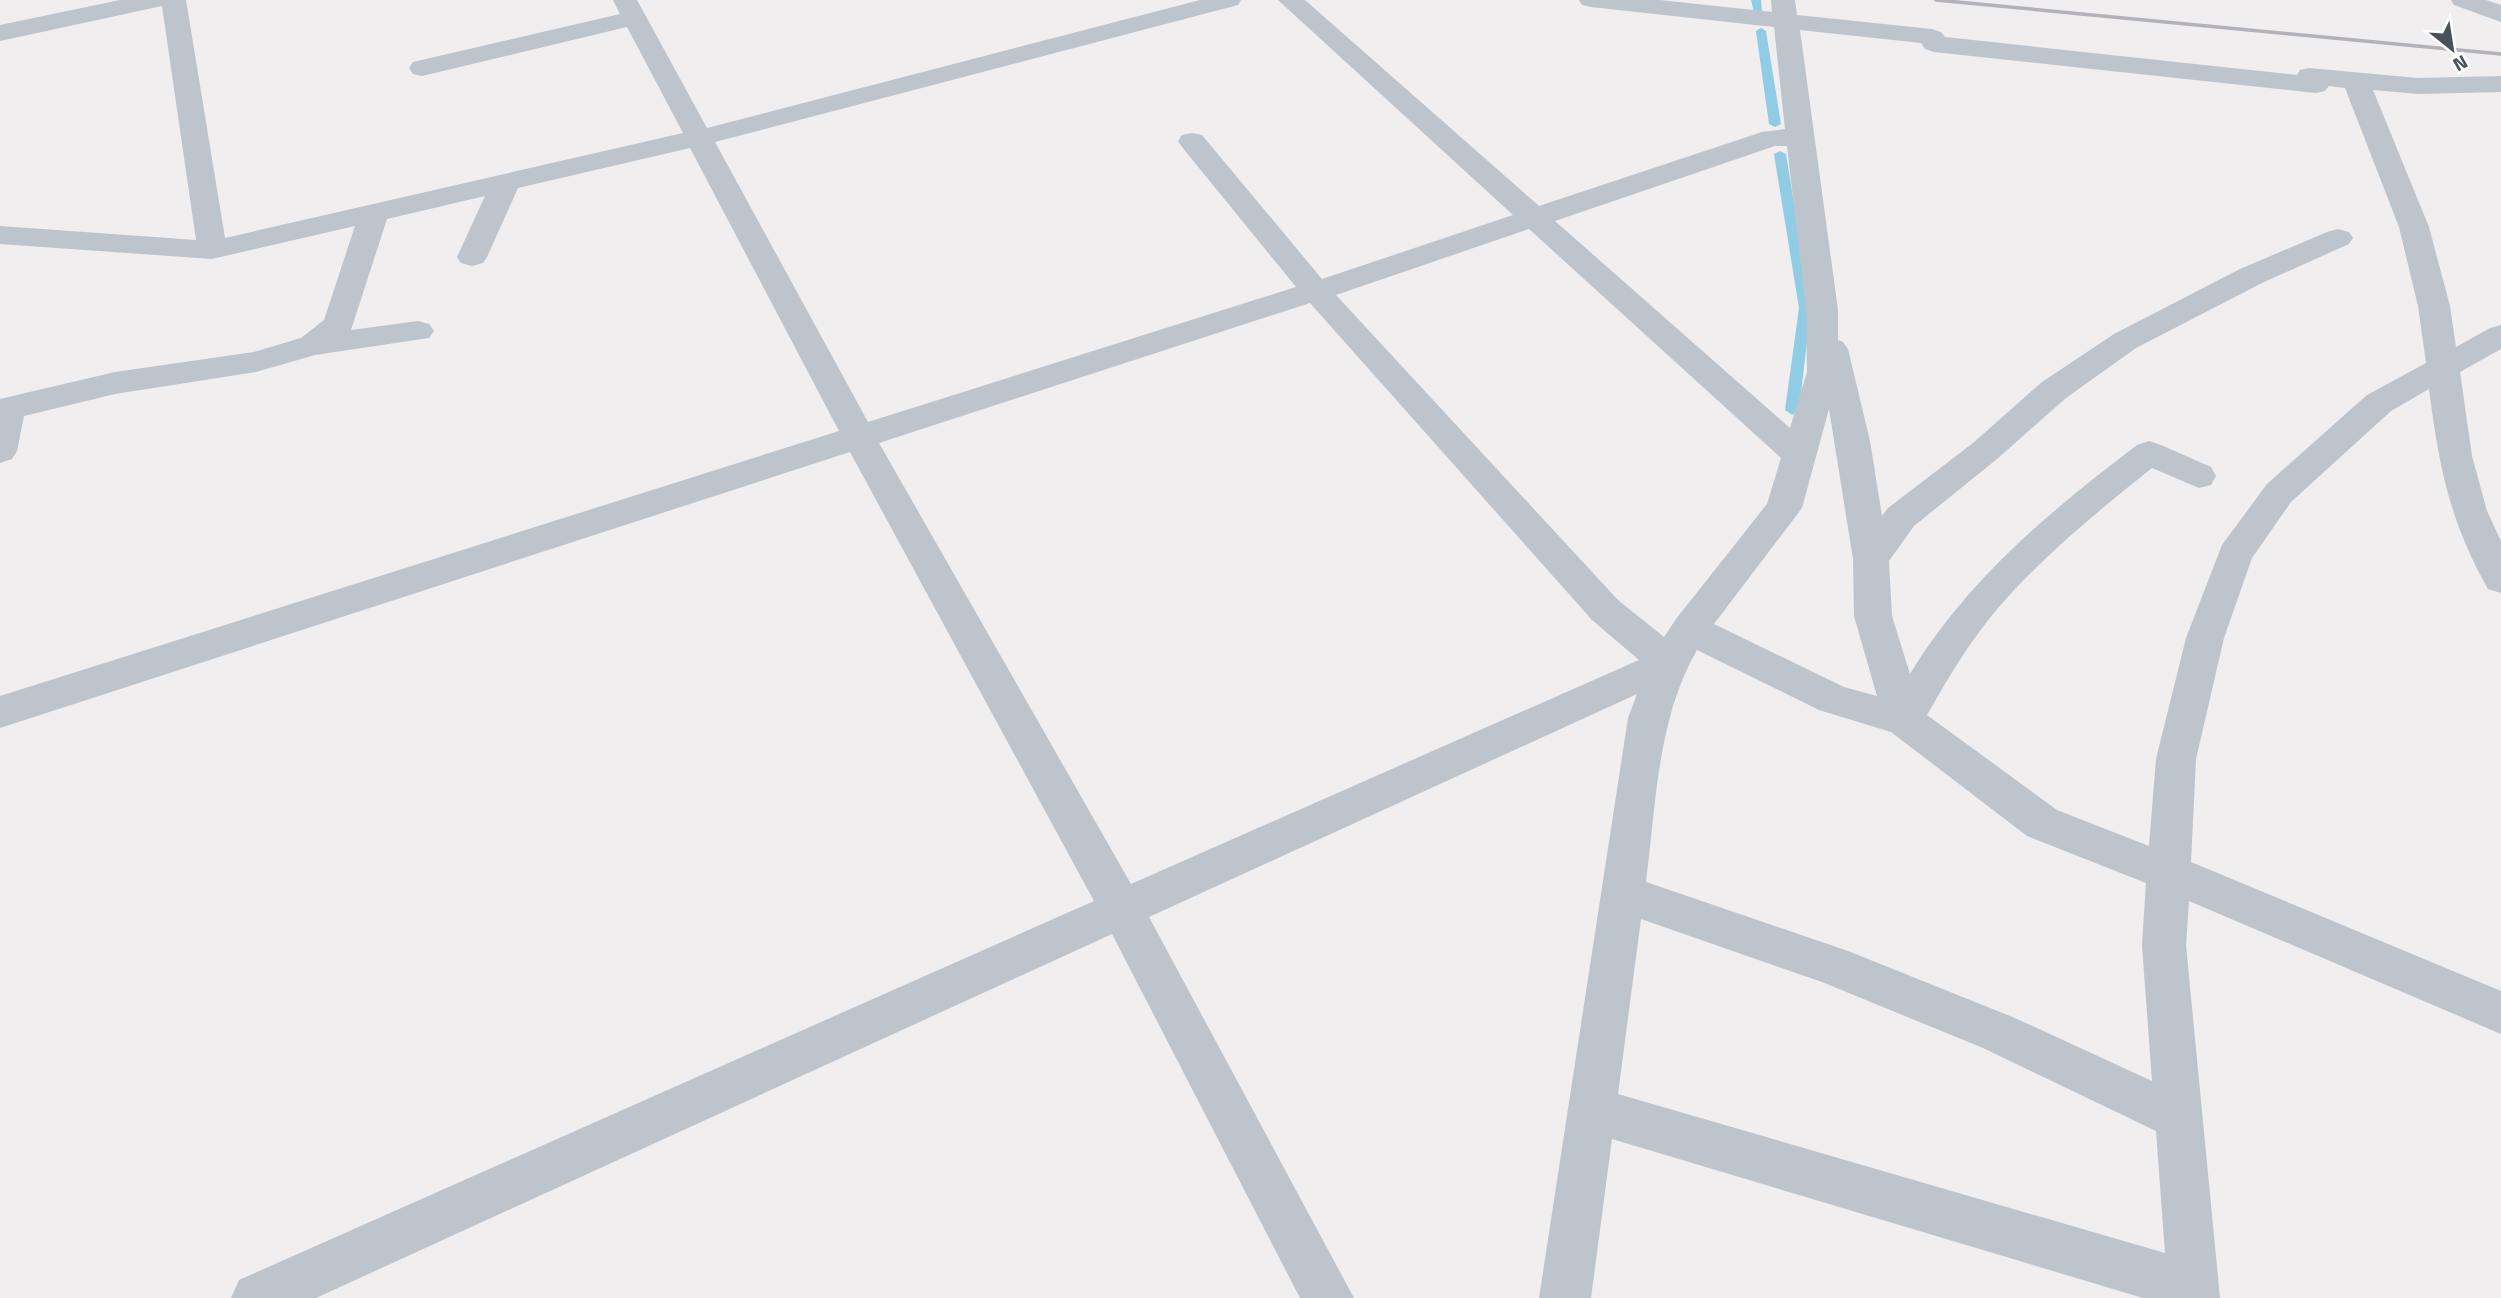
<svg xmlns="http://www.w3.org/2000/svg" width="2501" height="1298" font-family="'Titillium Web',sans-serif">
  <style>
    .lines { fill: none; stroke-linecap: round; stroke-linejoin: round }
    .stream { fill: #90cce4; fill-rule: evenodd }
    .minor { fill: #bdc4cc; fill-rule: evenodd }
    .rail { stroke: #b1b3b8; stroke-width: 3.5 }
  </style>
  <rect width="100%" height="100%" fill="#f0eeee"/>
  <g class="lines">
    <!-- stream -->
    <g class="stream">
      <path d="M1751,0H1761L1762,12H1754Z"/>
      <path d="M1761,28L1766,31L1781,124L1775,127L1769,124L1756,31Z"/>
      <path d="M1780,151L1786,154L1811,308L1799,410L1792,415L1785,410L1799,308L1774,154Z"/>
    </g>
    <!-- minor -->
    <g class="minor">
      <path d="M120,0H186L225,238L683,133L627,27L422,76L413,74L409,68L413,62L620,14L613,0H637L707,128L1200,0H1241L1238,5L715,142L868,422L1296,287L1182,147L1178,141L1182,135L1192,133L1202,135L1322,279L1513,215L1278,0H1305L1539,206L1762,132L1785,129L1774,27L1591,7L1582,5L1579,0H1660L1772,12L1771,0H1795L1797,15L1932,29L1941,32L1945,37L2297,75L2300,70L2309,68L2418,78L2501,76V92L2418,94L2373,90L2429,227L2450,306L2456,347L2490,328L2501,325V349L2460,372L2472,456L2487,511L2501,541V593L2488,589C2449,520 2439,466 2429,389L2391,411L2291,502L2252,558L2224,638L2196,759L2191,862L2501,991V1034L2189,901L2186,945L2220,1298H2143L1612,1139L1591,1298H1539L1628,718L1637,694L1149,917L1354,1298H1300L1112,934L316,1298H231L239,1280L1094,901L850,452L0,728V696L839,431L690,148L518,188L487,257L483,263L472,266L461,263L457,257L485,196L387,219L351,330L418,321L429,324L434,331L429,338L315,355L256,372L115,394L24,416L17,451L12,459L0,463V399L115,372L254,352L301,338L324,320L355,226L212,259L0,244V226L196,240L162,6L0,41V25ZM1800,30L1921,43L1925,49L1934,52L2316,93L2325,91L2329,86L2345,88L2399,227L2418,306L2426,363L2367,395L2267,484L2222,545L2186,638L2156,759L2149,846L2057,810L1927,715C1948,678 1970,641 1998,608C2043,556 2098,511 2152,468L2199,488L2211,485L2216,476L2211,467L2161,445L2149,441L2137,445C2048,513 1969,578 1910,674L1892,616L1889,561L1914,526L1997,459L2066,398L2136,348L2262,283L2349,244L2353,238L2349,232L2338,229L2327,232L2240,269L2114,334L2042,382L1973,443L1888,508L1882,516L1870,441L1848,349L1843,342L1838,340V310ZM1775,146H1787L1806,310L1807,372L1790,428L1555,221ZM1529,229L1781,458L1767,504L1676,619L1664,637L1618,600L1336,295ZM1310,303L1592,620L1639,660L1131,884L879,443ZM1829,409L1853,559L1854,616L1877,696L1844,687L1714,624L1802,508ZM1697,650L1819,710L1891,732L2027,836L2146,883L2142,945L2152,1081L2015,1018L1848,951L1646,882C1656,805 1657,719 1697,650ZM1641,919L1822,982L1983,1048L2156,1131L2165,1253L1618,1094Z"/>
      <path d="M2451,0H2486L2501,5V22L2454,5Z"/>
    </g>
    <!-- rail -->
    <path class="rail" d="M1936,0L2501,54"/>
  </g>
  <!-- north arrow -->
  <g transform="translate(2452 49) rotate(150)" stroke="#ffffff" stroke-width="5" paint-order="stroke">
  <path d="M0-5L12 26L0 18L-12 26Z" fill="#485059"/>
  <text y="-10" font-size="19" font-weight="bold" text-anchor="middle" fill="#485059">N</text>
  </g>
</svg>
